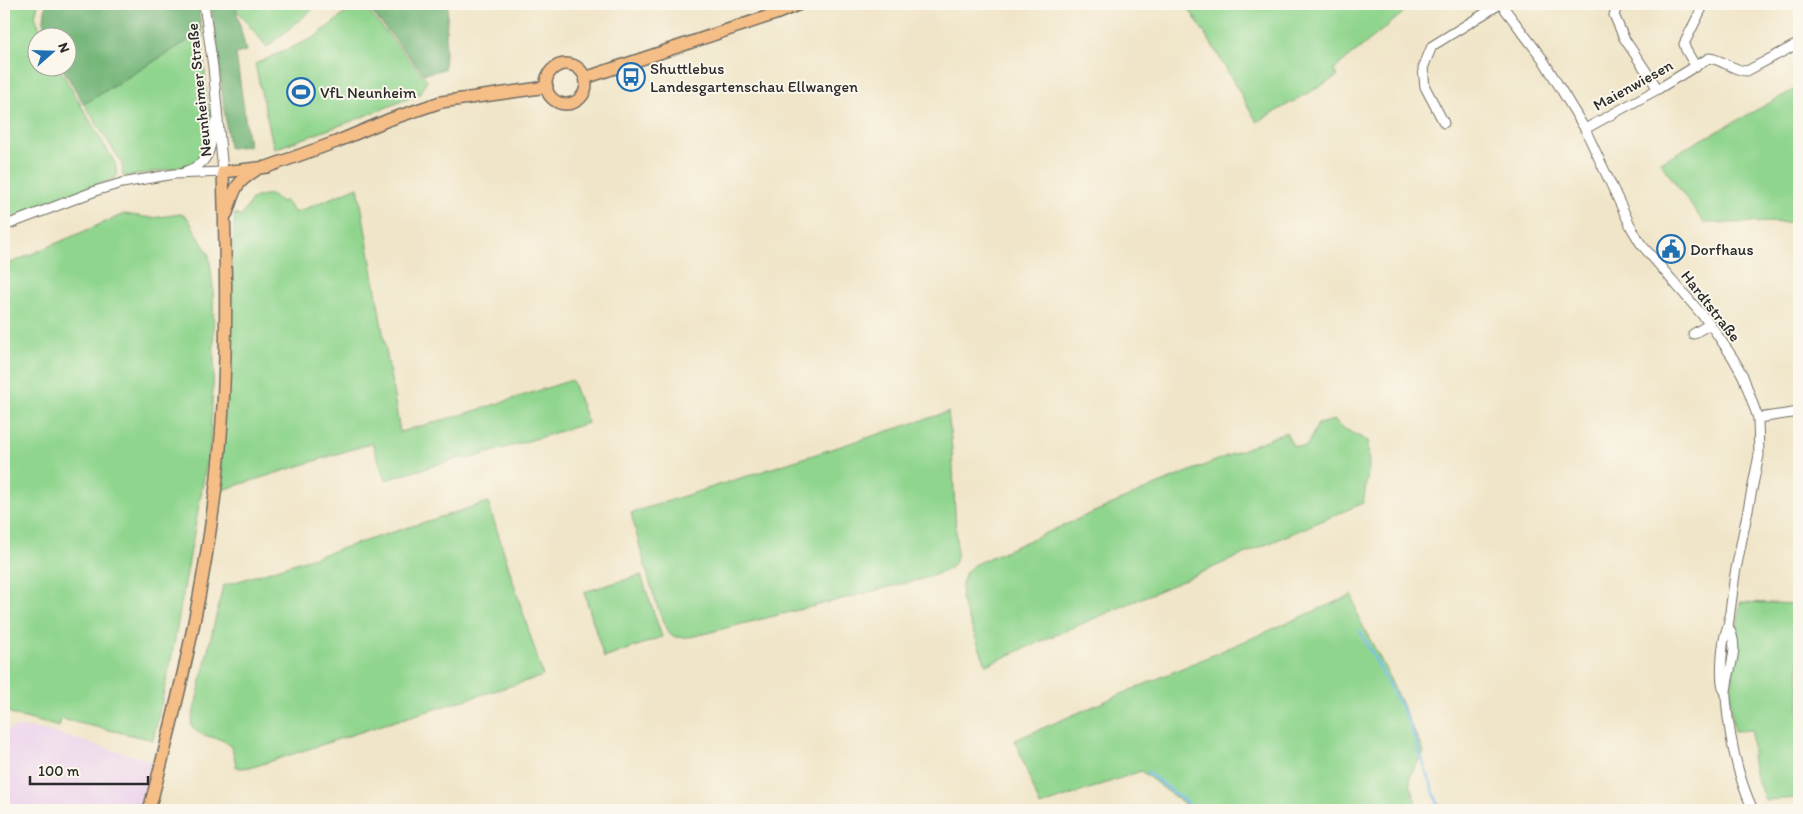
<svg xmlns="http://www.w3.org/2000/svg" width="1803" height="814" font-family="Itim,sans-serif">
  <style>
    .built { fill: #ebd1ec }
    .green { fill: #90d58e; stroke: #5e805c }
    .forest { fill: #74b679; stroke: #507052 }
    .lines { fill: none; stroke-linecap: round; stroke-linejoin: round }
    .stream { stroke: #7abcef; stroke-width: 2.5 }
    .minor-casing { stroke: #706c62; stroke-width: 11 }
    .major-casing { stroke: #706c62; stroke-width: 14 }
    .minor { stroke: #fff; stroke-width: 9 }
    .major { stroke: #f6be87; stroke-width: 11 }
    .labels { text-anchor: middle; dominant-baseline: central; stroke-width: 4; stroke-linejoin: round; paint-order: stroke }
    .poi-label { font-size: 16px; fill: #2b2b2b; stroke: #fbf7ec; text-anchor: start }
    .street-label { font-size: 16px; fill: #2b2b2b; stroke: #fbf7ec }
  </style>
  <rect width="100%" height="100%" fill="#fbf7ec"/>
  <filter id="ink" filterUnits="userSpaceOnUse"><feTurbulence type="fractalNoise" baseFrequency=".02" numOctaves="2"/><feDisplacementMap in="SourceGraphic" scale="10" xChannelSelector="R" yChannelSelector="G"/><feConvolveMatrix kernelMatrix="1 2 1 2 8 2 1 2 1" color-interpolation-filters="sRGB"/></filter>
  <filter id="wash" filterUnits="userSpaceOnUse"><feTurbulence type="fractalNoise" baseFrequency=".0096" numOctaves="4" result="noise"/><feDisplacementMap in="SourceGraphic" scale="20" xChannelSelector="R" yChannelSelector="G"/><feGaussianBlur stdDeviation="1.12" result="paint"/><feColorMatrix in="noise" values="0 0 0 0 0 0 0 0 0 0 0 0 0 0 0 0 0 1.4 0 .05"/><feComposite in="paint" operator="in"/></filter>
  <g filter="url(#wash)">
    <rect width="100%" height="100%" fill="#f0e5c8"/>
    <!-- built -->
    <path class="built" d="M19,727L44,730L152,761L138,810H4V730Z"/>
    <!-- green -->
    <g class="green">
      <path d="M4,4H38L35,16L43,37L38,38V68H59L115,163L117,175L114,179L58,198L4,221Z"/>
      <path d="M232,4H319L267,47Z"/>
      <path d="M357,4H362L427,80L420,94L352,121L274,149L255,64L315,37Z"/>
      <path d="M1186,4H1396L1403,13L1333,70L1338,76L1257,122L1214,48Z"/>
      <path d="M202,32L207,102L211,113L205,143L199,158L184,167L123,177L122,163L84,104Z"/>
      <path d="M1799,87V235L1793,222L1704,223L1660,162Z"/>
      <path d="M358,187L400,432L471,412L572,380L588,423L468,459L462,457L386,480L372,443L219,491L232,308V255L235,213L241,217L253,198C271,193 267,193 282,202L285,200L295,213Z"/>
      <path d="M124,214L152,218L181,214L187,217L209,255L213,287L214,366L210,444L172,655L153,740L61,719L59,727L14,715L7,711L4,707L7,704L4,696V266Z"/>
      <path d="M948,412L952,449L957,555C955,560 954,565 950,568C935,577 909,582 892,586C837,601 781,614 726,628C714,631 681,642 671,635C660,629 636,531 631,513Z"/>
      <path d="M1335,420L1341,427L1368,441L1369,468L1363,503L986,665L961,599L962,583L966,572L973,565L1156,485L1286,432L1293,446L1306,447L1318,424Z"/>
      <path d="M488,502L543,676L382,725L253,767L238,768L236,767C235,760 234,749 228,744C217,734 198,740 191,724L223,586Z"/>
      <path d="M641,575L662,637L604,658L584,592Z"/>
      <path d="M1352,595L1358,617L1383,664L1424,753C1406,779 1407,781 1419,810H1192L1141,771L1040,806L1015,740Z"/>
      <path d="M1740,602L1799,604V798L1765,800L1756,777L1752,758V730L1734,731L1730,697Z"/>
    </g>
    <!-- forest -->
    <g class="forest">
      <path d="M46,4H198L202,32L84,104L62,68H68V38L44,37L42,35Z"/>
      <path d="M211,4H232L236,9L246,51L236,54L249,146L229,148Z"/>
      <path d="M365,4H448L444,69L424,74Z"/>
    </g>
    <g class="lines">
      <!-- stream -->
      <g class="stream">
        <path d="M1360,631L1409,722L1440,810"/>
        <path d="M1147,772L1196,810"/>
      </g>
    </g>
  </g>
  <g filter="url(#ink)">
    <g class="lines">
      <defs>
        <g id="minor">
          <path d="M1501,4L1542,58L1585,129L1632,229L1641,244L1710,324L1733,358L1743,376L1758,418L1759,455L1735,574L1728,627C1743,650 1724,675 1726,698C1729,736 1737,775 1753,810"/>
          <path d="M1618,4L1614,15L1624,38L1658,89"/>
          <path d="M1696,67L1686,50L1684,44L1704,4"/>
          <path d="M1444,123L1425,87L1423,68L1432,46L1500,4"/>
          <path d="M1585,129L1658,89L1709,58C1724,60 1734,71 1747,71L1799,43"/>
          <path d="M186,171C212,164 211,143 215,122"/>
          <path d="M4,226L98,190L122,183L174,174L223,172L213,67L204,4"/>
          <path d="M1693,334L1710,324"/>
          <path d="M1758,418L1799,412"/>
          <path d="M1724,690C1719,680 1722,637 1728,627"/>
        </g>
        <g id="major">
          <circle cx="566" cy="84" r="20"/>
          <path d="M585,78L778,13L800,4"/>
          <path d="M227,213C235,189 234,184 256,170"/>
          <path d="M149,810C181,691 209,571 220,448C228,356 226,264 223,172L267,167L336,142L388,120L441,102L547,87"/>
        </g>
      </defs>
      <!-- minor casing -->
      <use href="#minor" class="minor-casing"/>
      <!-- major casing -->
      <use href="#major" class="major-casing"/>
      <!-- minor -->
      <use href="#minor" class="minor"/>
      <!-- major -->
      <use href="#major" class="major"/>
    </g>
  </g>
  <!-- icons -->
  <defs>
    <symbol id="bus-ring" viewBox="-11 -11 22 22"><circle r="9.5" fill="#fbf7ec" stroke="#1f6fb2" stroke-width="1.5"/><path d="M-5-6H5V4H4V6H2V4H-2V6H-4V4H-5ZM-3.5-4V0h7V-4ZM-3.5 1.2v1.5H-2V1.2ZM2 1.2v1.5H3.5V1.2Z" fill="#1f6fb2"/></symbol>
    <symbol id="stadium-ring" viewBox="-11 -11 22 22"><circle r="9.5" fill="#fbf7ec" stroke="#1f6fb2" stroke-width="1.5"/><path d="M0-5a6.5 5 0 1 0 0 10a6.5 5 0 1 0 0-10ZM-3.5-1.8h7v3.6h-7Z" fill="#1f6fb2"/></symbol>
    <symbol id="civic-ring" viewBox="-11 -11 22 22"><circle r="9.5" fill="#fbf7ec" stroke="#1f6fb2" stroke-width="1.5"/><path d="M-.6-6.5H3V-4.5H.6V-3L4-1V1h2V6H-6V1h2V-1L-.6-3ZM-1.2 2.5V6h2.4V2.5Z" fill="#1f6fb2"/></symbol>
  </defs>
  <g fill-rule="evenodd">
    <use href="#bus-ring" x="615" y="61" width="32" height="32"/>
    <use href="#stadium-ring" x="285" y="76" width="32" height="32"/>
    <use href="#civic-ring" x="1655" y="233" width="32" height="32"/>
  </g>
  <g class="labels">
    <!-- poi labels -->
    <g class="poi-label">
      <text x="650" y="68">Shuttlebus<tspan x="650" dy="18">Landesgartenschau Ellwangen</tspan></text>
      <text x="320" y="92">VfL Neunheim</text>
      <text x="1690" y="249">Dorfhaus</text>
    </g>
    <!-- street labels -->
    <g class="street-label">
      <text transform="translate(1633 85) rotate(-29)">Maienwiesen</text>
      <text transform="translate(199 90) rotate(-96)">Neunheimer Straße</text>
      <text transform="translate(1711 306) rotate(52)">Hardtstraße</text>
    </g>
  </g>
  <!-- margin -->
  <rect width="1803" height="814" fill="none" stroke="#fbf7ec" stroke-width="20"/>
  <!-- north arrow -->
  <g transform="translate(52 52) rotate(70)"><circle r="24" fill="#fbf7ec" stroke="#a8a59f"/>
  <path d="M0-4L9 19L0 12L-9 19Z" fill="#1f6fb2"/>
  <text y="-8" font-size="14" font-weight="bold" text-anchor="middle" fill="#2b2b2b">N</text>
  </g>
  <!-- scale -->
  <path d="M30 776v8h118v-8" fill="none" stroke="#2b2b2b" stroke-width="2.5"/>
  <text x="38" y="776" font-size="15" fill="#2b2b2b" stroke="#fbf7ec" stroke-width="4" paint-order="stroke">100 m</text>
</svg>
